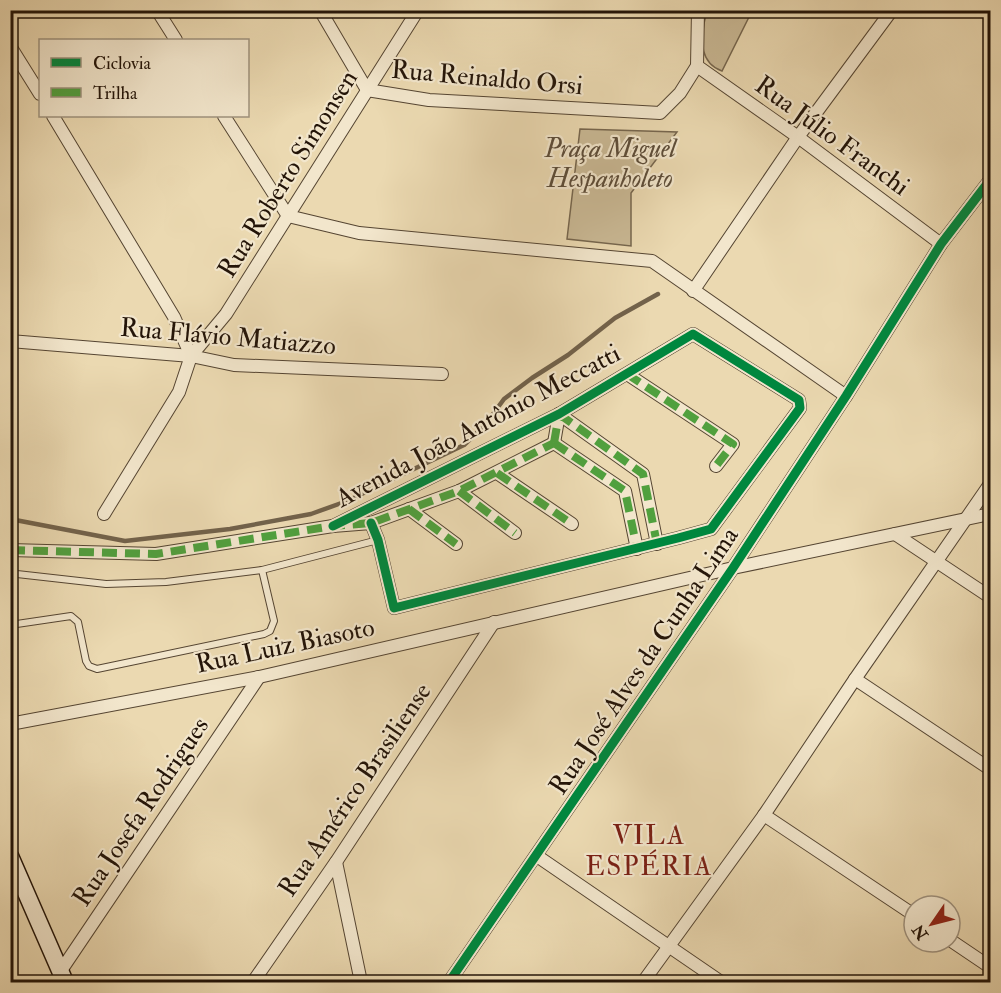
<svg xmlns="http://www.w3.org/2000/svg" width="1001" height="993" font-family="'IM FELL Double Pica',serif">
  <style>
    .green { fill: #c9b894; stroke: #76664e; stroke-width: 1.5 }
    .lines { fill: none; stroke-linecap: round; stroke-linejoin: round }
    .stream { stroke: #72624b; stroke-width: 4.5 }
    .lane-casing { stroke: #554532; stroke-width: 8 }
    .street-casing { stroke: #554532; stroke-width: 14 }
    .secondary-casing { stroke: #231408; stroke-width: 19 }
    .lane { stroke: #f2e6cc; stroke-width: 6 }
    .street { stroke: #f2e6cc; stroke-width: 12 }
    .secondary { stroke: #f2e6cc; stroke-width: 16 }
    .quiet { stroke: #50a03e; stroke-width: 8; stroke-dasharray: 15 8; stroke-linecap: butt }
    .cycleway-casing { stroke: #f2e6cc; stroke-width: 13 }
    .cycleway { stroke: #00873e; stroke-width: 9 }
    .labels { text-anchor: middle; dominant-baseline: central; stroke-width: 4.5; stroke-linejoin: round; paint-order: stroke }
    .street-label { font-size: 26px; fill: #231408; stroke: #f2e6cc }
    .park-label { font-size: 26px; font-style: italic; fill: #5d4d39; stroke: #f2e6cc }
    .neighbourhood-label { font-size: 27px; letter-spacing: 1.5px; fill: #7a1f14; stroke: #f2e6cc }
  </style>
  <rect width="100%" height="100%" fill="#ebd9b1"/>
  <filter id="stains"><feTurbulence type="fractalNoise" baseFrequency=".00333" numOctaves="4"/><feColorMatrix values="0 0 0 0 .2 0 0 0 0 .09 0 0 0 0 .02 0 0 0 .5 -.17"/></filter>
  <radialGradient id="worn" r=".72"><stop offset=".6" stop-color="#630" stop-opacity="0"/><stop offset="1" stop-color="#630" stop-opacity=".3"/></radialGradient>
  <!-- green -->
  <g class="green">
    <path d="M707,11H752L722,71C696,62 701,32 707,11Z"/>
    <path d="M580,129L677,132L631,193V246L567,239Z"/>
  </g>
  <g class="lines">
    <!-- stream -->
    <path class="stream" d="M10,519L125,541L230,529L311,514L347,501L464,445L485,425L504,399L532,378L568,355L615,318L658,294"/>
    <defs>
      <g id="lane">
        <path d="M10,569L17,574L106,584L166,582L262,570L378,540"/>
        <path d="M10,625L71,616L78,622L86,661L89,666L97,669L264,634L270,631L274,621L262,570"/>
      </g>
      <g id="street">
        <path d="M157,10L176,40"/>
        <path d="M320,10L367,90L429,100L660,113L680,93L697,66L698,10"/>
        <path d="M10,46L40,94"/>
        <path d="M697,66L798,137L941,244"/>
        <path d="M53,116L174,317L191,356"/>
        <path d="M224,116L288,216L359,233L652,261L846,396"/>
        <path d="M693,291L798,137L892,10"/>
        <path d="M10,341L191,356L234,365L442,374"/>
        <path d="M627,374L733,444L716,466"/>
        <path d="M559,414L643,474L657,544"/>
        <path d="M554,443L625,491L637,549"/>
        <path d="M554,443L559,414"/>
        <path d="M497,473L572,524"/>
        <path d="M459,491L515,533"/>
        <path d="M409,509L456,544"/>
        <path d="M104,514L179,392L191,356L226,314L418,10"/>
        <path d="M333,526L559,414L693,334L799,400L800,408L711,529L678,538L394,608L378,540L371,523"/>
        <path d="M895,534L990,597"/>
        <path d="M10,550L156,554L333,526L371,523L459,491L554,443"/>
        <path d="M855,679L990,769"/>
        <path d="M10,724L259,677L733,568L990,514"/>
        <path d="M764,815L914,915"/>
        <path d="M537,856L721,982"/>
        <path d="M336,862L361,982"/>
        <path d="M950,940L990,967"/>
        <path d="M60,972L259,677"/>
        <path d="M253,982L336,862L494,622"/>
        <path d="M449,982L733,568L846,396L941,244L990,180"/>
        <path d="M643,982L764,815L855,679L990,484"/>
      </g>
      <path id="secondary" d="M10,856L65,982"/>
    </defs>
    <!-- lane casing -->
    <use href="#lane" class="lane-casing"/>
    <!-- street casing -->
    <use href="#street" class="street-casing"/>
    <!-- secondary casing -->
    <use href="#secondary" class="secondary-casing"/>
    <!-- lane -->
    <use href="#lane" class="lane"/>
    <!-- street -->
    <use href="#street" class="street"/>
    <!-- secondary -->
    <use href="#secondary" class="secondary"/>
    <!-- quiet -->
    <g class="quiet">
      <path d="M627,374L733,444L716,466"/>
      <path d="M559,414L643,474L657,544"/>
      <path d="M554,443L625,491L637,549"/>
      <path d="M554,443L559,414"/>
      <path d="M497,473L572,524"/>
      <path d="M459,491L515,533"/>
      <path d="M409,509L456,544"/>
      <path d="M10,550L156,554L333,526L371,523L459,491L554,443"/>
    </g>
    <defs>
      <g id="cycleway">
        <path d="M333,526L559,414L693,334L799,400L800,408L711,529L678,538L394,608L378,540L371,523"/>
        <path d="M449,982L733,568L846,396L941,244L990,180"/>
      </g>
    </defs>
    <!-- cycleway casing -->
    <use href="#cycleway" class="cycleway-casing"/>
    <!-- cycleway -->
    <use href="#cycleway" class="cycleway"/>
  </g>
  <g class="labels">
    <!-- street labels -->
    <g class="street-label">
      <text transform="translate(487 78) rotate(5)">Rua Reinaldo Orsi</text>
      <text transform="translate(832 136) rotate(36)">Rua Júlio Franchi</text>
      <text transform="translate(288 174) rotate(-58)">Rua Roberto Simonsen</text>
      <text transform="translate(228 337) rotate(5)">Rua Flávio Matiazzo</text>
      <text transform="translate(478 426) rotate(-28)">Avenida João Antônio Meccatti</text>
      <text transform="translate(285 646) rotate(-12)">Rua Luiz Biasoto</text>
      <text transform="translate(644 661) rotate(-56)">Rua José Alves da Cunha Lima</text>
      <text transform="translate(355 790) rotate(-56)">Rua Américo Brasiliense</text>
      <text transform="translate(141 812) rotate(-56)">Rua Josefa Rodrigues</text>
    </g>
    <!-- park labels -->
    <g class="park-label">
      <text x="610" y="149">Praça Miguel<tspan x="610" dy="30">Hespanholeto</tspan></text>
    </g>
    <!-- neighbourhood labels -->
    <g class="neighbourhood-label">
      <text x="649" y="835">VILA<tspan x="649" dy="31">ESPÉRIA</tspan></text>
    </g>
  </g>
  <!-- margin -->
  <rect width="1001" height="993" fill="none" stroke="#ebd9b1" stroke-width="36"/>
  <rect x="12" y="12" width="977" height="969" fill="none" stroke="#231408" stroke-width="3"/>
  <rect x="18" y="18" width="965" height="957" fill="none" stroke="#231408" stroke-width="1.5"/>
  <!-- legend -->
  <rect x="39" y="39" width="210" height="78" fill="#f2e6cc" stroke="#9f927e" stroke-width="1.5"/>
  <rect x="51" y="58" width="30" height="9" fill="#00873e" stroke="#9f927e" stroke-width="1.5"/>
  <text x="93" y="69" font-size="18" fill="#231408">Ciclovia</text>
  <rect x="51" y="88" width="30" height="9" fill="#50a03e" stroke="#9f927e" stroke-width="1.5"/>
  <text x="93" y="99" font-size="18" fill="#231408">Trilha</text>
  <!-- north arrow -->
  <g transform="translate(932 924) rotate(235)"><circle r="28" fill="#f2e6cc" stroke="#9f927e" stroke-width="1.5"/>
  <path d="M0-4.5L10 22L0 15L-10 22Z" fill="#8f2418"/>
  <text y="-9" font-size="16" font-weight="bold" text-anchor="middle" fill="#231408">N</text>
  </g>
  <rect width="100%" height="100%" filter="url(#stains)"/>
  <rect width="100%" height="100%" fill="url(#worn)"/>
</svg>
